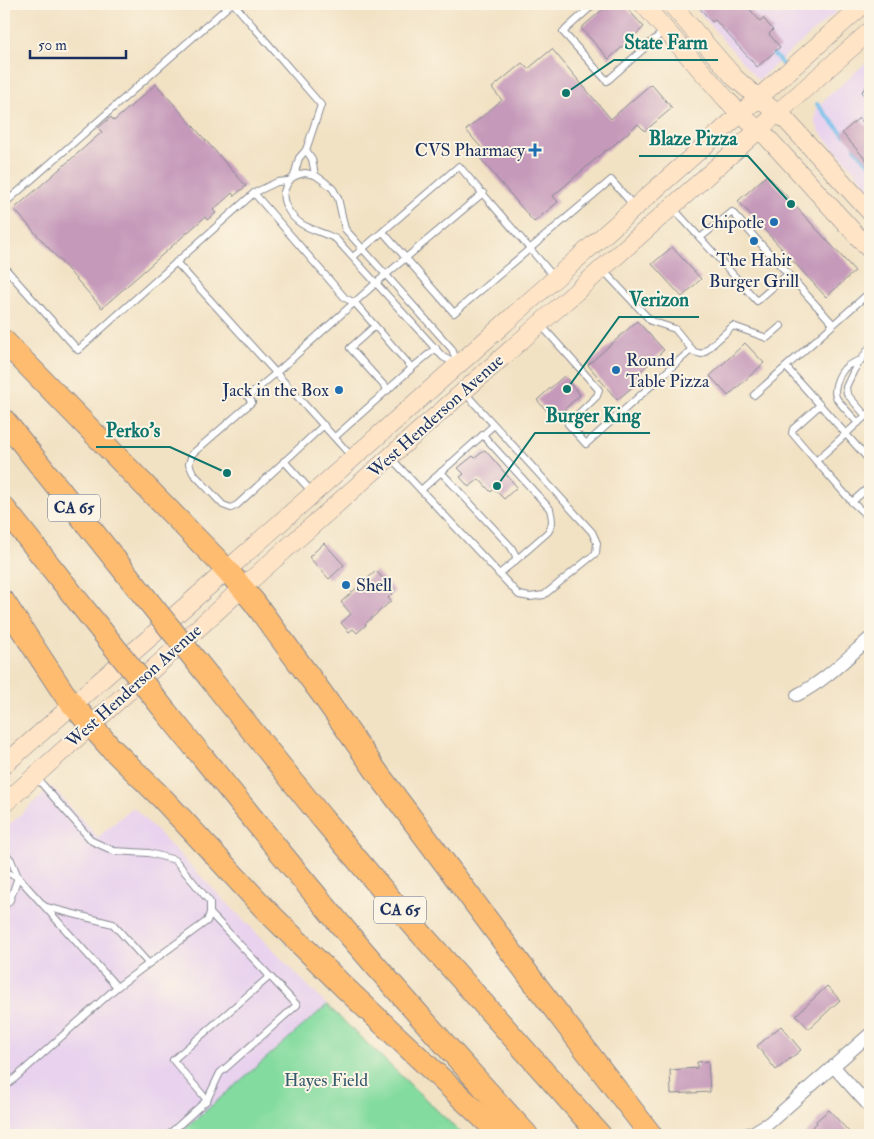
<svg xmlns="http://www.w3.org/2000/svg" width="874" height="1139" font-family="'IM FELL Double Pica',serif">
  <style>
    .built { fill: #e8d2ee }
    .green { fill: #83db9f; stroke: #4f857e }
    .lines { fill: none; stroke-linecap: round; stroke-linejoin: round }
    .stream { stroke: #71bfeb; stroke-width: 4 }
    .building { fill: #c599ba }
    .lane-casing { stroke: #868891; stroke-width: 8 }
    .street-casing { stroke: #868891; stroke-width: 14 }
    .secondary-casing { stroke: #868891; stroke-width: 19 }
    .highway-casing { stroke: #868891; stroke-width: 24 }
    .lane { stroke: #fff; stroke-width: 6 }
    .street { stroke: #fff; stroke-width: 12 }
    .secondary { stroke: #ffe4c6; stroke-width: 18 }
    .highway { stroke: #febc70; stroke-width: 22 }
    .highway-bridge-casing { stroke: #868891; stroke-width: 24; stroke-linecap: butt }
    .highway-bridge { stroke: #febc70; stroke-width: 22 }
    .poi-dot { fill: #1f6fb2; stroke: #fcf5e5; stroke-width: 2 }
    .labels { text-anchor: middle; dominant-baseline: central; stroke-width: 4; stroke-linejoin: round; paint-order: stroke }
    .shield { fill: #fcf5e5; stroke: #5e6a86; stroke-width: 1 }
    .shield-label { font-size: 16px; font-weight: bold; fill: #1b2f5e }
    .poi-label { font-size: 18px; fill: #1b2f5e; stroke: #fcf5e5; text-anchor: end }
    .street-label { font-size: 18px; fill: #1b2f5e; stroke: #fcf5e5 }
    .park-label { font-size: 18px; fill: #355a6e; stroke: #fcf5e5 }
    .leader { fill: none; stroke: #0f766e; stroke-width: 2 }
    .callout-dot { fill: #0f766e; stroke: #fcf5e5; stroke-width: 2 }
    .callout-label { font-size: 19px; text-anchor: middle; font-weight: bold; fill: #0f766e; stroke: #fcf5e5; stroke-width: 4; stroke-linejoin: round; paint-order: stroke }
  </style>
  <rect width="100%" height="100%" fill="#fcf5e5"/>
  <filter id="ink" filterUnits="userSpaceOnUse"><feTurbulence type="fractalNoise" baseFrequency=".02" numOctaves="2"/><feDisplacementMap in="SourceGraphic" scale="10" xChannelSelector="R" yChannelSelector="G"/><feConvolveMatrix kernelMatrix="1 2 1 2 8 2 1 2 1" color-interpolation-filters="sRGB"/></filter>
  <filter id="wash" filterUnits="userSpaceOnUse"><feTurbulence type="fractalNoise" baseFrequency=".0096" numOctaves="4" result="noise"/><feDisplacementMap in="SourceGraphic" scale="20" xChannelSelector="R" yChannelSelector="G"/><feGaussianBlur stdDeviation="1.12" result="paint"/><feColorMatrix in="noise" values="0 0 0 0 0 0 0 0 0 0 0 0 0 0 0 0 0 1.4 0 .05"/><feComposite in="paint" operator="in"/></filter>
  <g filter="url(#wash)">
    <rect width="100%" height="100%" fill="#f2e2c4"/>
    <!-- built -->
    <g class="built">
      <path d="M692,4H845L758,80Z"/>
      <path d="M870,59V191L860,177L820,132L815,123L816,108L823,101Z"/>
      <path d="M52,787L98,837L133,807L327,1005L178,1135H4V829Z"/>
    </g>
    <!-- green -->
    <path class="green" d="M327,1005L463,1135H178Z"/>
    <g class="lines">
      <!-- stream -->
      <g class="stream">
        <path d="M771,51L782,64"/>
        <path d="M817,104L844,135"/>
        <path d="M855,148L870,165"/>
      </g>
    </g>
    <g id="blocks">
      <!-- building -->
      <g class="building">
        <path d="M609,4H623L644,27L609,59L581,28Z"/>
        <path d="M696,4H745L760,21L763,18L773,30L769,34L780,47L757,67L715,20L712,22Z"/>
        <path d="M552,49L611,119L651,84L672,108L645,131L638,124L607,151L606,150L553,196L558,202L534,222L478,156L484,151L466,130L502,100L492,88L522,63L528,69Z"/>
        <path d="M156,84L246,186L234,196L232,193L213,210L216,213L207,220L205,217L102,308L14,209L102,132L98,128L111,117L114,121Z"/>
        <path d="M859,118L870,130V164L842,133Z"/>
        <path d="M767,175L855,271L826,297L738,201Z"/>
        <path d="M672,247L701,279L682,297L652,264Z"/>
        <path d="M637,321L664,350L638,374L642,379L617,400L588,365Z"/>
        <path d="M745,343L764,363L728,396L710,376Z"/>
        <path d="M564,376L580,395L554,419L537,400Z"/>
        <path d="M485,450L517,487L504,499L494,489L491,492L479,479L469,487L460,477L464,474L458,468L473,456L475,458Z"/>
        <path d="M324,543L344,565L329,579L309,557Z"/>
        <path d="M376,571L395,591L388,598L391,601L365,624L366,625L357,633L353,629L349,632L341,623L351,614L341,602Z"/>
        <path d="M827,986L840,1000L809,1029L796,1015Z"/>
        <path d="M781,1026L801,1050L776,1070L757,1046Z"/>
        <path d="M708,1061L710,1092L671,1094L670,1070L697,1068V1062Z"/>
        <path d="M829,1110L852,1135H803L817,1123L816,1121Z"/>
      </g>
    </g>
  </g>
  <g filter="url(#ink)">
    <use href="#blocks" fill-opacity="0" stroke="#868891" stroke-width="1"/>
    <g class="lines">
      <defs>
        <g id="lane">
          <path d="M234,4L321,105L306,150L299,158L294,176"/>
          <path d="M594,4L563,32L607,81L664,31"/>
          <path d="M870,88L866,92L870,97"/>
          <path d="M306,150L312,159L315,175"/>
          <path d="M305,173L315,175L325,182L333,189L338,198L345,229L452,349L458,365L443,357L336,239C317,229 298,229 287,208C284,202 282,195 285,189C289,178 295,175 305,173Z"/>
          <path d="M254,193L345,298L355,303L412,368"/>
          <path d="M4,204L231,4"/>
          <path d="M673,208L757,301L788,274"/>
          <path d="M383,232L454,313L611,180L635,207"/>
          <path d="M700,238L732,212L833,324"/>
          <path d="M353,257L459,166L555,278"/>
          <path d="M176,262L276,373L248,397L252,402L192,454L189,464L193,473L223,505L231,508L237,505L324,425"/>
          <path d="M4,267L78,350L254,193L277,182L288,181"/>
          <path d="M603,270L651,321L675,329L694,352L702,354L733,326L767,338L781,326"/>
          <path d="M541,325L599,390L597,396L568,424L586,444L692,349"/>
          <path d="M375,326L350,348L388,390"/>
          <path d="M786,367L820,405"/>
          <path d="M870,377V378"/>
          <path d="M754,395L870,292"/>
          <path d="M870,412L816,461L792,433L793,429L820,405L870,461"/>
          <path d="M866,416L847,394L846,387L854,370L870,347"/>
          <path d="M858,423C851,415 843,407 837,399C832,391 838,376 844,369C848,364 855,362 861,360"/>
          <path d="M483,435L550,509C552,519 554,523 548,532L515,561"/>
          <path d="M335,437L412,368L436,348"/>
          <path d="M352,457L276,373L376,283L483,193"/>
          <path d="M391,458L519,595L530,597L544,595L596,553L597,543L592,532L465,393"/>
          <path d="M284,461L312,492"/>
          <path d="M816,461L852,502L870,486"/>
          <path d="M441,472L511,547L516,556L515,561L499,574"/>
          <path d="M421,490L494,425"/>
          <path d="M852,502L865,514L870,513"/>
          <path d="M35,776L92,841L114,851L149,853L175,860L210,902V913L207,921L117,987"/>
          <path d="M4,852L11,860L18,877L117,987L4,1088"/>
          <path d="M4,872L18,877"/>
          <path d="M4,907L10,900L18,877"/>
          <path d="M46,907L113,924L148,963"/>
          <path d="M207,1100L173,1060L269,977"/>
          <path d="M168,1135L207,1100L220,1073L297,1005L210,913"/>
        </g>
        <g id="street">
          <path d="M797,695C825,681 847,658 870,638"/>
          <path d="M834,1067L870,1107"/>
          <path d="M745,1135L752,1133L769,1123L870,1034"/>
        </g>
        <g id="secondary">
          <path d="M643,4L727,100L740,114L766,136L870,250"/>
          <path d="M671,4L735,78L758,98L785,119L870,212"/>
          <path d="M4,765L227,570L864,4"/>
          <path d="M4,804L260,572L870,31"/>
        </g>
        <g id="highway">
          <path d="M4,341L227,570L254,602L322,694L379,775L536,985L651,1135"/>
          <path d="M4,420L145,597"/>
          <path d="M4,508L100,629"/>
          <path d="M4,602L63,692L73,705L110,747L163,799L266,910L344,987L501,1135"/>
          <path d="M209,677L322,818L392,901L600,1135"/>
          <path d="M166,712C223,782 280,853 339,923C400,995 463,1065 527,1135"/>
        </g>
      </defs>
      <!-- lane casing -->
      <use href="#lane" class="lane-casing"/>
      <!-- street casing -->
      <use href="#street" class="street-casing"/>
      <!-- secondary casing -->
      <use href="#secondary" class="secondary-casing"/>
      <!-- highway casing -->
      <use href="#highway" class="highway-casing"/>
      <!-- lane -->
      <use href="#lane" class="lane"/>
      <!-- street -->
      <use href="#street" class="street"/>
      <!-- secondary -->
      <use href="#secondary" class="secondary"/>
      <!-- highway -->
      <use href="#highway" class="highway"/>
      <defs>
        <g id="highway-bridge">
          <path d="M145,597L209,677"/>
          <path d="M100,629L166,712"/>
        </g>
      </defs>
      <!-- highway-bridge casing -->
      <use href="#highway-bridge" class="highway-bridge-casing"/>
      <!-- highway-bridge -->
      <use href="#highway-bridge" class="highway-bridge"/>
    </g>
  </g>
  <!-- markers -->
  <g class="poi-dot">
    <path d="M532.5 142.5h5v5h5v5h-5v5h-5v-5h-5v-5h5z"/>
    <circle cx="774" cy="222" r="5"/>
    <circle cx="754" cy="241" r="5"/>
    <circle cx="616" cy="370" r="5"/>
    <circle cx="339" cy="390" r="5"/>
    <circle cx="346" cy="585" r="5"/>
  </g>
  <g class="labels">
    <!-- shield labels -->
    <g class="shield">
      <rect x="48" y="494.5" width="52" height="27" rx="4"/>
      <rect x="374" y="896.5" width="52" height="27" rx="4"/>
    </g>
    <g class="shield-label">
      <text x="74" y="508">CA 65</text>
      <text x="400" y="910">CA 65</text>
    </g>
    <!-- poi labels -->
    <g class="poi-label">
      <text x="525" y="150">CVS Pharmacy</text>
      <text x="764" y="222">Chipotle</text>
      <text x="754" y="260" text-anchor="middle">The Habit<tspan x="754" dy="21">Burger Grill</tspan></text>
      <text x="626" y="360" text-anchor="start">Round<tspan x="626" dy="21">Table Pizza</tspan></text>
      <text x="329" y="390">Jack in the Box</text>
      <text x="356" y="585" text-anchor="start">Shell</text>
    </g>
    <!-- street labels -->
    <g class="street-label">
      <text transform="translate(436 416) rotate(-42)">West Henderson Avenue</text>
      <text transform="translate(134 686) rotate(-42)">West Henderson Avenue</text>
    </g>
    <!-- park labels -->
    <g class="park-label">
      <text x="326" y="1080">Hayes Field</text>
    </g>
  </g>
  <!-- callouts -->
  <path class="leader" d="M566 93L614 60H718M791 204L748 156H639M567 389L619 317H699M497 486L535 433H650M227 473L170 447H96"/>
  <g class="callout-dot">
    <circle cx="566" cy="93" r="5"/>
    <circle cx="791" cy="204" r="5"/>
    <circle cx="567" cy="389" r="5"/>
    <circle cx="497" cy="486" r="5"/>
    <circle cx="227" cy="473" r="5"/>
  </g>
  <g class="callout-label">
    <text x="666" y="49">State Farm</text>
    <text x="693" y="145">Blaze Pizza</text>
    <text x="659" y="306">Verizon</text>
    <text x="593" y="422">Burger King</text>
    <text x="133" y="437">Perko's</text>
  </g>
  <!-- margin -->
  <rect width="874" height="1139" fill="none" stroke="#fcf5e5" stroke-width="20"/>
  <!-- scale -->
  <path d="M30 50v8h96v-8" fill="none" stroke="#1b2f5e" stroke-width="2.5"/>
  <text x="38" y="50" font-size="15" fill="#1b2f5e" stroke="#fcf5e5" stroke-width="4" paint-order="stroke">50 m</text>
</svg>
